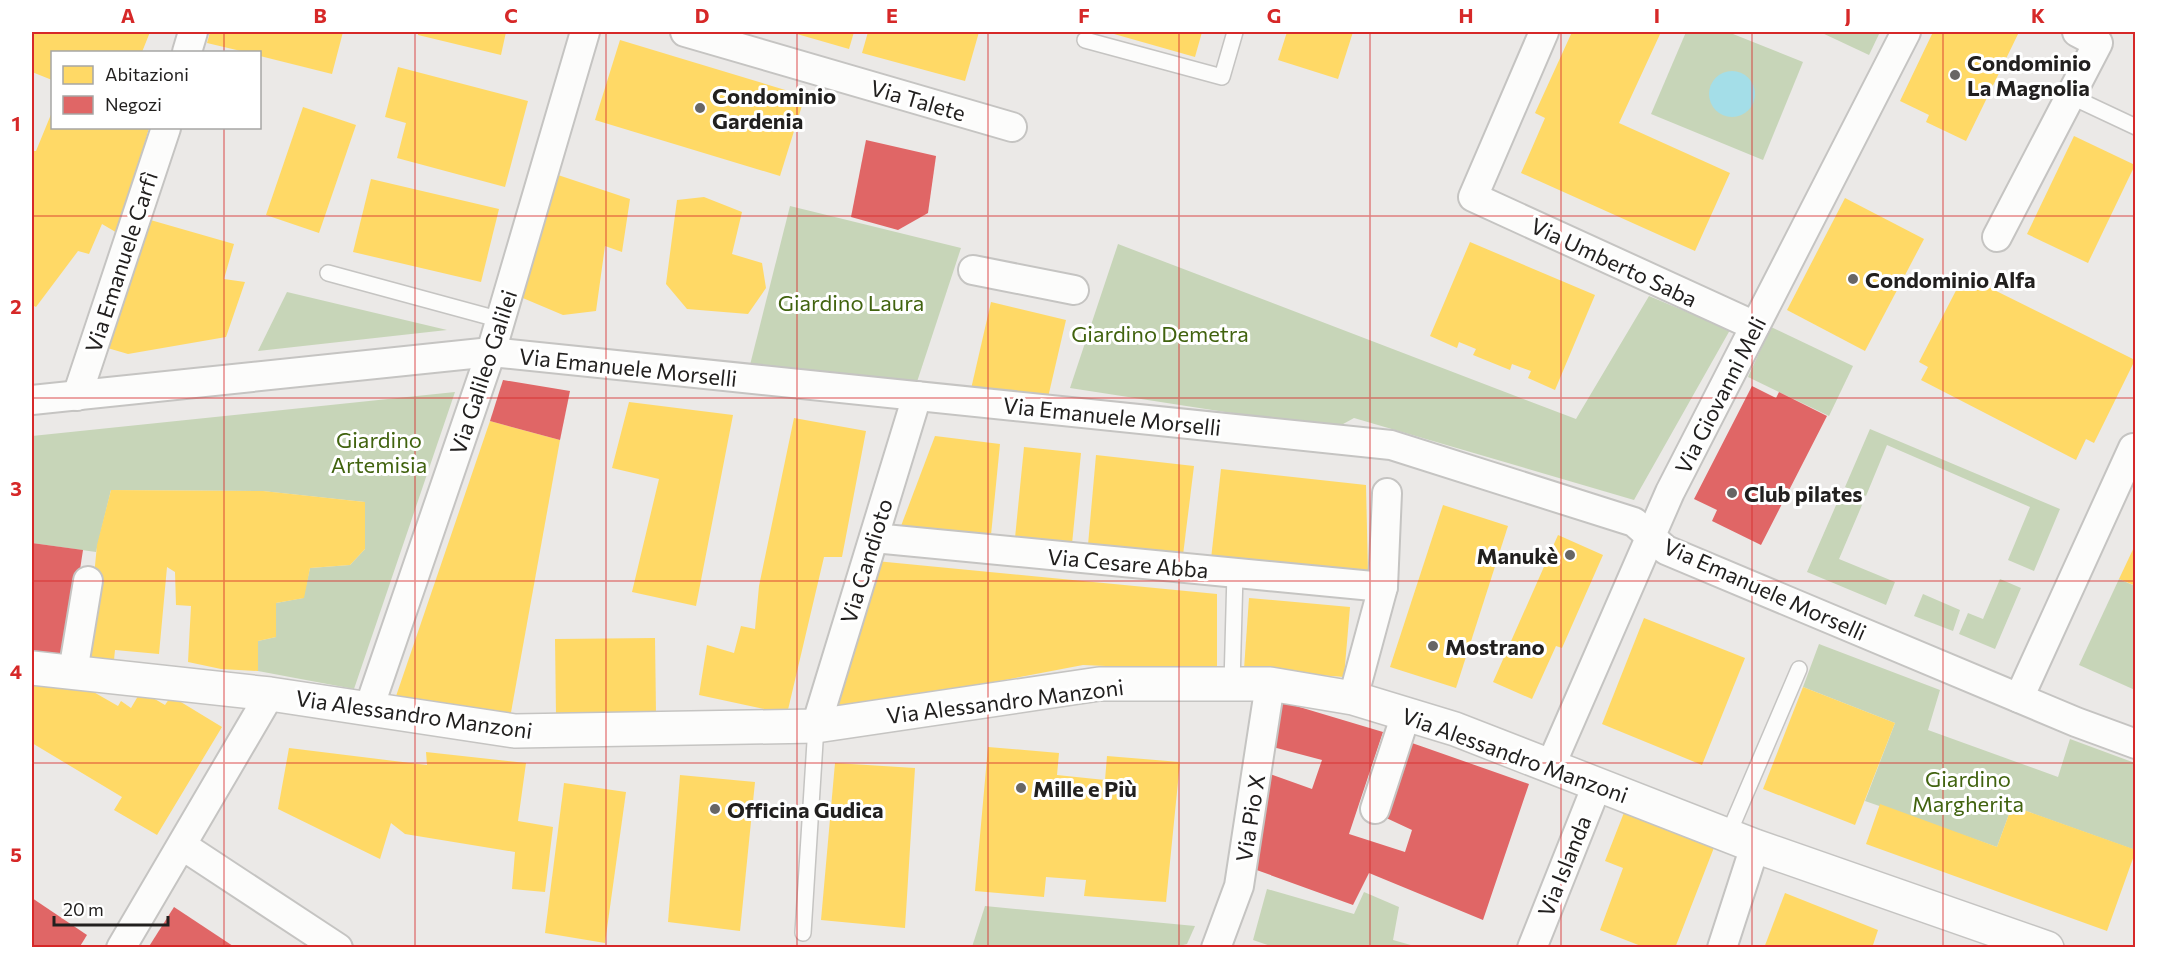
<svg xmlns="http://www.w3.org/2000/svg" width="2167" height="979" font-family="Commissioner,sans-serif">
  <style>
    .green { fill: #c7d5b8 }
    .water { fill: #a4dee8 }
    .homes { fill: #ffd966 }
    .shops { fill: #e06666 }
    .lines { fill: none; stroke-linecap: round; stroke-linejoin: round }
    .service-casing { stroke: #c5c4c2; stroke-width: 18 }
    .minor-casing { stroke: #c5c4c2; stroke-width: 32 }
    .tertiary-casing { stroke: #c5c4c2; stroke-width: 36 }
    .service { stroke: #fcfcfb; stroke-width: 15 }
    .minor { stroke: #fcfcfb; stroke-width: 28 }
    .tertiary { stroke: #fcfcfb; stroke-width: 33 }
    .grid { fill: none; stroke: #d62828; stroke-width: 1.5; stroke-opacity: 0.55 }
    .poi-dot { fill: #686665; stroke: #fff; stroke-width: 2 }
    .labels { text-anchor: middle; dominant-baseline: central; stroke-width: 6; stroke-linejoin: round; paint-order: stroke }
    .poi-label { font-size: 22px; font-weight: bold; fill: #22201f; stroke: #fff; text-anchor: start }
    .street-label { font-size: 22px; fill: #22201f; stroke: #fff }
    .park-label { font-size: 22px; fill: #41630f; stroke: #fff }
    .neatline { fill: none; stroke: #d62828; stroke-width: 2 }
    .grid-label { font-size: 20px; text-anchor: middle; font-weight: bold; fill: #d62828 }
  </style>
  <rect width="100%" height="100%" fill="#ebe9e7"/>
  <!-- green -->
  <g class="green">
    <path d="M1686,32H1728L1803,62L1763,160L1651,114Z"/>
    <path d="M1820,32H1880L1869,55Z"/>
    <path d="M790,206L961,248L914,391L749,369Z"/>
    <path d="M1118,244L1576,419L1649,296L1730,330L1634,500L1354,418L1334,429L1070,388Z"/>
    <path d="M287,292L447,330L258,351Z"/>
    <path d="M1771,327L1853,366L1829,416L1748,377Z"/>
    <path d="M455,392L354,689L258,671V641L276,637V603L303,598L310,568L350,565L365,549V502L262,491L111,490L96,552L32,543V436Z"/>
    <path d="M1870,429L2060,509L2034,571L2008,560L2030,507L1887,445L1866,496L1845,487Z"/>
    <path d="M1840,496L1862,505L1839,559L1895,582L1886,605L1807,572Z"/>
    <path d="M2000,579L2021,588L1995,649L1959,634L1968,613L1983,619Z"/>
    <path d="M2119,579L2135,586V690L2079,665Z"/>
    <path d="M1923,594L1960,610L1953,631L1914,616Z"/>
    <path d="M1819,644L1940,690L1928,730L2058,777L2070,739L2135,763V850L2012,806L1997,847L1865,801L1895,723L1803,687Z"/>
    <path d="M1267,889L1354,914L1364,892L1399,907L1393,940L1418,947L1276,948L1253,940Z"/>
    <path d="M985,906L1195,926L1187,944L1175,947H972Z"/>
  </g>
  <!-- water -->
  <circle class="water" cx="1732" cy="94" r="23"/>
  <!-- homes -->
  <g class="homes">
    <path d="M32,32H150L142,52H52V80L32,72Z"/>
    <path d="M210,32H343L332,74L260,56V52H245L207,43Z"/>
    <path d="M418,32H506L501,55L418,35Z"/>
    <path d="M790,32H854L849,49Z"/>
    <path d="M868,32H979L965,81L862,53Z"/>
    <path d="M1107,32H1202L1195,57Z"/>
    <path d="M1287,32H1353L1338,79L1278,60Z"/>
    <path d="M1572,32H1661L1619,123L1730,173L1695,251L1521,173L1545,118L1535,113Z"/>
    <path d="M1933,32H2019L1966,141L1926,122L1929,115L1900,101Z"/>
    <path d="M620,40L805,96L780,176L595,120Z"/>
    <path d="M398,67L528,101L505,187L397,158L406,123L385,117Z"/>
    <path d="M303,107L356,125L319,233L266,215Z"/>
    <path d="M52,112V128H149L119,234L102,224L89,254L78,251L36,307L32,305V151H36Z"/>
    <path d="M2074,136L2135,165L2088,263L2027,234Z"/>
    <path d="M555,174L630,199L622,252L605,246L596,311L563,315L518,296Z"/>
    <path d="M371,179L499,209L481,282L353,252Z"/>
    <path d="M704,197L742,212L732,254L762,263L766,288L748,314L687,309L666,284L677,200Z"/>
    <path d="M1845,198L1924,239L1865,351L1787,310Z"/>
    <path d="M147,219L234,244L224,279L245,282L226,337L128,354L104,347Z"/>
    <path d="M1470,242L1595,295L1555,390L1528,378L1531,371L1512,364L1510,370L1473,355L1476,349L1459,342L1457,348L1430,336Z"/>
    <path d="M1964,275L2135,360L2094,443L2086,439L2076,460L1921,380L1928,367L1919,362Z"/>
    <path d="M991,302L1066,320L1046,406L971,389Z"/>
    <path d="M629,402L733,415L696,606L632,592L659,479L612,468Z"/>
    <path d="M794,418L866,431L842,557H824L787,714L699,695L707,645L734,653L741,626L755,629L759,586Z"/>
    <path d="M490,421L560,440L510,718L393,705Z"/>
    <path d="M935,436L1000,444L991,535L901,526Z"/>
    <path d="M1024,447L1081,453L1072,544L1015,538Z"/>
    <path d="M1096,455L1194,466L1183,555L1088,545Z"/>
    <path d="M1221,469L1366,485L1368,574L1211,559Z"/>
    <path d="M111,490L263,491L365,502V549L350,565L310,568L304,598L276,603V637L258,641V671L221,669L188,662L191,606L176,605L175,572L167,567L159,654L115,650L114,660L86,658L97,545Z"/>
    <path d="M1443,505L1508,526L1456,688L1390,667Z"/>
    <path d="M1558,535L1603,555L1562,648L1556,646L1532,699L1493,682Z"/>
    <path d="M2136,543V586L2119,579Z"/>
    <path d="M876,561L1217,594V671L1083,665L837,712Z"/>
    <path d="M1249,598L1350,607L1344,677L1244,669Z"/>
    <path d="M1644,618L1745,658L1702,765L1602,724Z"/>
    <path d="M655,638L656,713L556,715L555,639Z"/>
    <path d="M32,679L76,682L118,706L121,701L131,708L141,691L165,705L171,696L222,727L157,835L114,810L122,797L32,743Z"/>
    <path d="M1803,687L1895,723L1855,825L1763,789Z"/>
    <path d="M988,747L1059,753L1057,775L1105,780L1107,756L1180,762L1166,902L1084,896L1086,880L1046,877L1044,897L975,891Z"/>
    <path d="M289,748L427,765L426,752L526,763L518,821L553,827L545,892L512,889L515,852L405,834L391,823L380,859L278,809Z"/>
    <path d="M835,763L915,768L905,928L821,920Z"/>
    <path d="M680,775L755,782L740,931L668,922Z"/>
    <path d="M564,783L626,792L605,943L545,933Z"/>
    <path d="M1880,804L1997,847L2012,806L2136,850L2107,931L1866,844Z"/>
    <path d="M1625,810L1715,845L1675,948H1646L1600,930L1623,868L1605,861Z"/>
    <path d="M1785,893L1878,930L1872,948H1764Z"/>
  </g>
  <!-- shops -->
  <g class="shops">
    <path d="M866,140L936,156L928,213L898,230L851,217Z"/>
    <path d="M503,380L570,391L560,440L490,421Z"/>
    <path d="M1752,386L1776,398L1779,392L1827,416L1761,545L1712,521L1717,510L1694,499Z"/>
    <path d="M32,543L83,550L66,661L32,656Z"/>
    <path d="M1276,700L1383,732L1349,834L1405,852L1412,830L1382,816L1412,743L1529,784L1483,920L1369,873L1353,905L1251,868L1267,773L1312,789L1322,760L1269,746Z"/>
    <path d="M32,898L87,935L79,948H32Z"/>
    <path d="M174,907L236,948H148Z"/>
  </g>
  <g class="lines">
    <defs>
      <g id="service">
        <path d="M1085,40L1222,77L1235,32"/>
        <path d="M2070,96L2136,127"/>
        <path d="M328,273L501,320"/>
        <path d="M1232,684L1235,573"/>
        <path d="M1728,835L1799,669"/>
        <path d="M803,933L816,726"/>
      </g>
      <g id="minor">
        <path d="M685,32L1012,127"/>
        <path d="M1544,32L1473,197L1755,326"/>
        <path d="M187,52L193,32"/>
        <path d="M1997,237L2098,43L2077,32"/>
        <path d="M973,270L1074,290"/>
        <path d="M77,396L166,128"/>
        <path d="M32,400L491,352L1391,445L1634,522L1666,550L2076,722L2136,744"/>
        <path d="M874,538L1383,587"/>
        <path d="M73,672L88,581"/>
        <path d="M1353,698L1383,587L1387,493"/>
        <path d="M2019,698L2133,448"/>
        <path d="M369,708L491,352L585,32"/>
        <path d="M816,726L917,396"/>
        <path d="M1550,767L1670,492L1906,32"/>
        <path d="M1375,809L1406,714"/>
        <path d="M183,846L338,948"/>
        <path d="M121,948L270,694"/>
        <path d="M1216,948L1239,886L1270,684"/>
        <path d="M1532,948L1597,785"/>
        <path d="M1722,948L1755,846"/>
      </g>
      <path id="tertiary" d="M32,668L270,694L515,731L816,726L1099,684H1270L1353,698L1455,729L1755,846L2047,948"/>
    </defs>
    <!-- service casing -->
    <use href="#service" class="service-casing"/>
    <!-- minor casing -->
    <use href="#minor" class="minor-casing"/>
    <!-- tertiary casing -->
    <use href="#tertiary" class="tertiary-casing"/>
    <!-- service -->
    <use href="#service" class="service"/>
    <!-- minor -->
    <use href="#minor" class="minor"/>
    <!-- tertiary -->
    <use href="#tertiary" class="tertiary"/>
  </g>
  <!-- grid -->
  <path class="grid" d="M224,32V52M415,32V948M606,32V948M797,32V948M988,32V948M1179,32V948M1370,32V948M1561,32V948M1752,32V948M1943,32V948M224,128V948M32,216H2136M32,398H2136M32,581H2136M32,763H2136"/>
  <!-- markers -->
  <g class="poi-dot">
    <circle cx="1955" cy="75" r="6"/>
    <circle cx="700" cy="108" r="6"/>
    <circle cx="1853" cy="279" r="6"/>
    <circle cx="1732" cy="493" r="6"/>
    <circle cx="1570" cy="555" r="6"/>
    <circle cx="1433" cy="646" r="6"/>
    <circle cx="1021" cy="788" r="6"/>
    <circle cx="715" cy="809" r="6"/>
  </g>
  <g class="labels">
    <!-- poi labels -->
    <g class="poi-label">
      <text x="1967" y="62">Condominio<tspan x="1967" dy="25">La Magnolia</tspan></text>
      <text x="712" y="95">Condominio<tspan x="712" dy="25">Gardenia</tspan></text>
      <text x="1865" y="279">Condominio Alfa</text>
      <text x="1744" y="493">Club pilates</text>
      <text x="1558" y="555" text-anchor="end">Manukè</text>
      <text x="1445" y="646">Mostrano</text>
      <text x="1033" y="788">Mille e Più</text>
      <text x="727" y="809">Officina Gudica</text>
    </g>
    <!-- street labels -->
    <g class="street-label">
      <text transform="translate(918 100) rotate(16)">Via Talete</text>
      <text transform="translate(121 262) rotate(-72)">Via Emanuele Carfì</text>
      <text transform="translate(1614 262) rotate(25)">Via Umberto Saba</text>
      <text transform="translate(628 367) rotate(6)">Via Emanuele Morselli</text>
      <text transform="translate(483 372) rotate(-72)">Via Galileo Galilei</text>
      <text transform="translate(1720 395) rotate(-63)">Via Giovanni Meli</text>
      <text transform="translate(1112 416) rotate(6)">Via Emanuele Morselli</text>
      <text transform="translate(866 561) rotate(-73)">Via Candioto</text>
      <text transform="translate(1128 563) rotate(5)">Via Cesare Abba</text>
      <text transform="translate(1765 589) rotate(24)">Via Emanuele Morselli</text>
      <text transform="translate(1005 701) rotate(-7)">Via Alessandro Manzoni</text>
      <text transform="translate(414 714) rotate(8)">Via Alessandro Manzoni</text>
      <text transform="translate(1515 755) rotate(20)">Via Alessandro Manzoni</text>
      <text transform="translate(1250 818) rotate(-81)">Via Pio X</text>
      <text transform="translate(1564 866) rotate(-68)">Via Islanda</text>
    </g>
    <!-- park labels -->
    <g class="park-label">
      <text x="851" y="302">Giardino Laura</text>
      <text x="1160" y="333">Giardino Demetra</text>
      <text x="379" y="439">Giardino<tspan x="379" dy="25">Artemisia</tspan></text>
      <text x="1968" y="778">Giardino<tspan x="1968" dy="25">Margherita</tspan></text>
    </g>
  </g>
  <!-- border -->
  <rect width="2167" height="979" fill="none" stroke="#ffffff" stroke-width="66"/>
  <!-- legend -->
  <rect x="51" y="51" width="210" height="78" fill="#ffffff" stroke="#a7a6a5" stroke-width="1.5"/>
  <rect x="63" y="66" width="30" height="18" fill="#ffd966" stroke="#a7a6a5" stroke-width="1.5"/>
  <text x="105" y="81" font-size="18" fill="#22201f">Abitazioni</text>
  <rect x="63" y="96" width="30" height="18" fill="#e06666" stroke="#a7a6a5" stroke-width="1.5"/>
  <text x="105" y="111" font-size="18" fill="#22201f">Negozi</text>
  <!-- scale -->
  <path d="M54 916v9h114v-9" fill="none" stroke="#22201f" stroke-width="3"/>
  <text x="63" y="916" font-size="18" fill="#22201f" stroke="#ffffff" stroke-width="4.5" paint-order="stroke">20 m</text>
  <rect x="33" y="33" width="2101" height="913" class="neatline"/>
  <g class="grid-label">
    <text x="128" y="23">A</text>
    <text x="320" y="23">B</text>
    <text x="511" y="23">C</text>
    <text x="702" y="23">D</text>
    <text x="892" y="23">E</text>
    <text x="1084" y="23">F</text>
    <text x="1274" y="23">G</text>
    <text x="1466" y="23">H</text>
    <text x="1657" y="23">I</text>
    <text x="1848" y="23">J</text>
    <text x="2038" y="23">K</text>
    <text x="16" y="131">1</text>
    <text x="16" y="314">2</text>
    <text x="16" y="496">3</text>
    <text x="16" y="679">4</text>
    <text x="16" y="862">5</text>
  </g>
</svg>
